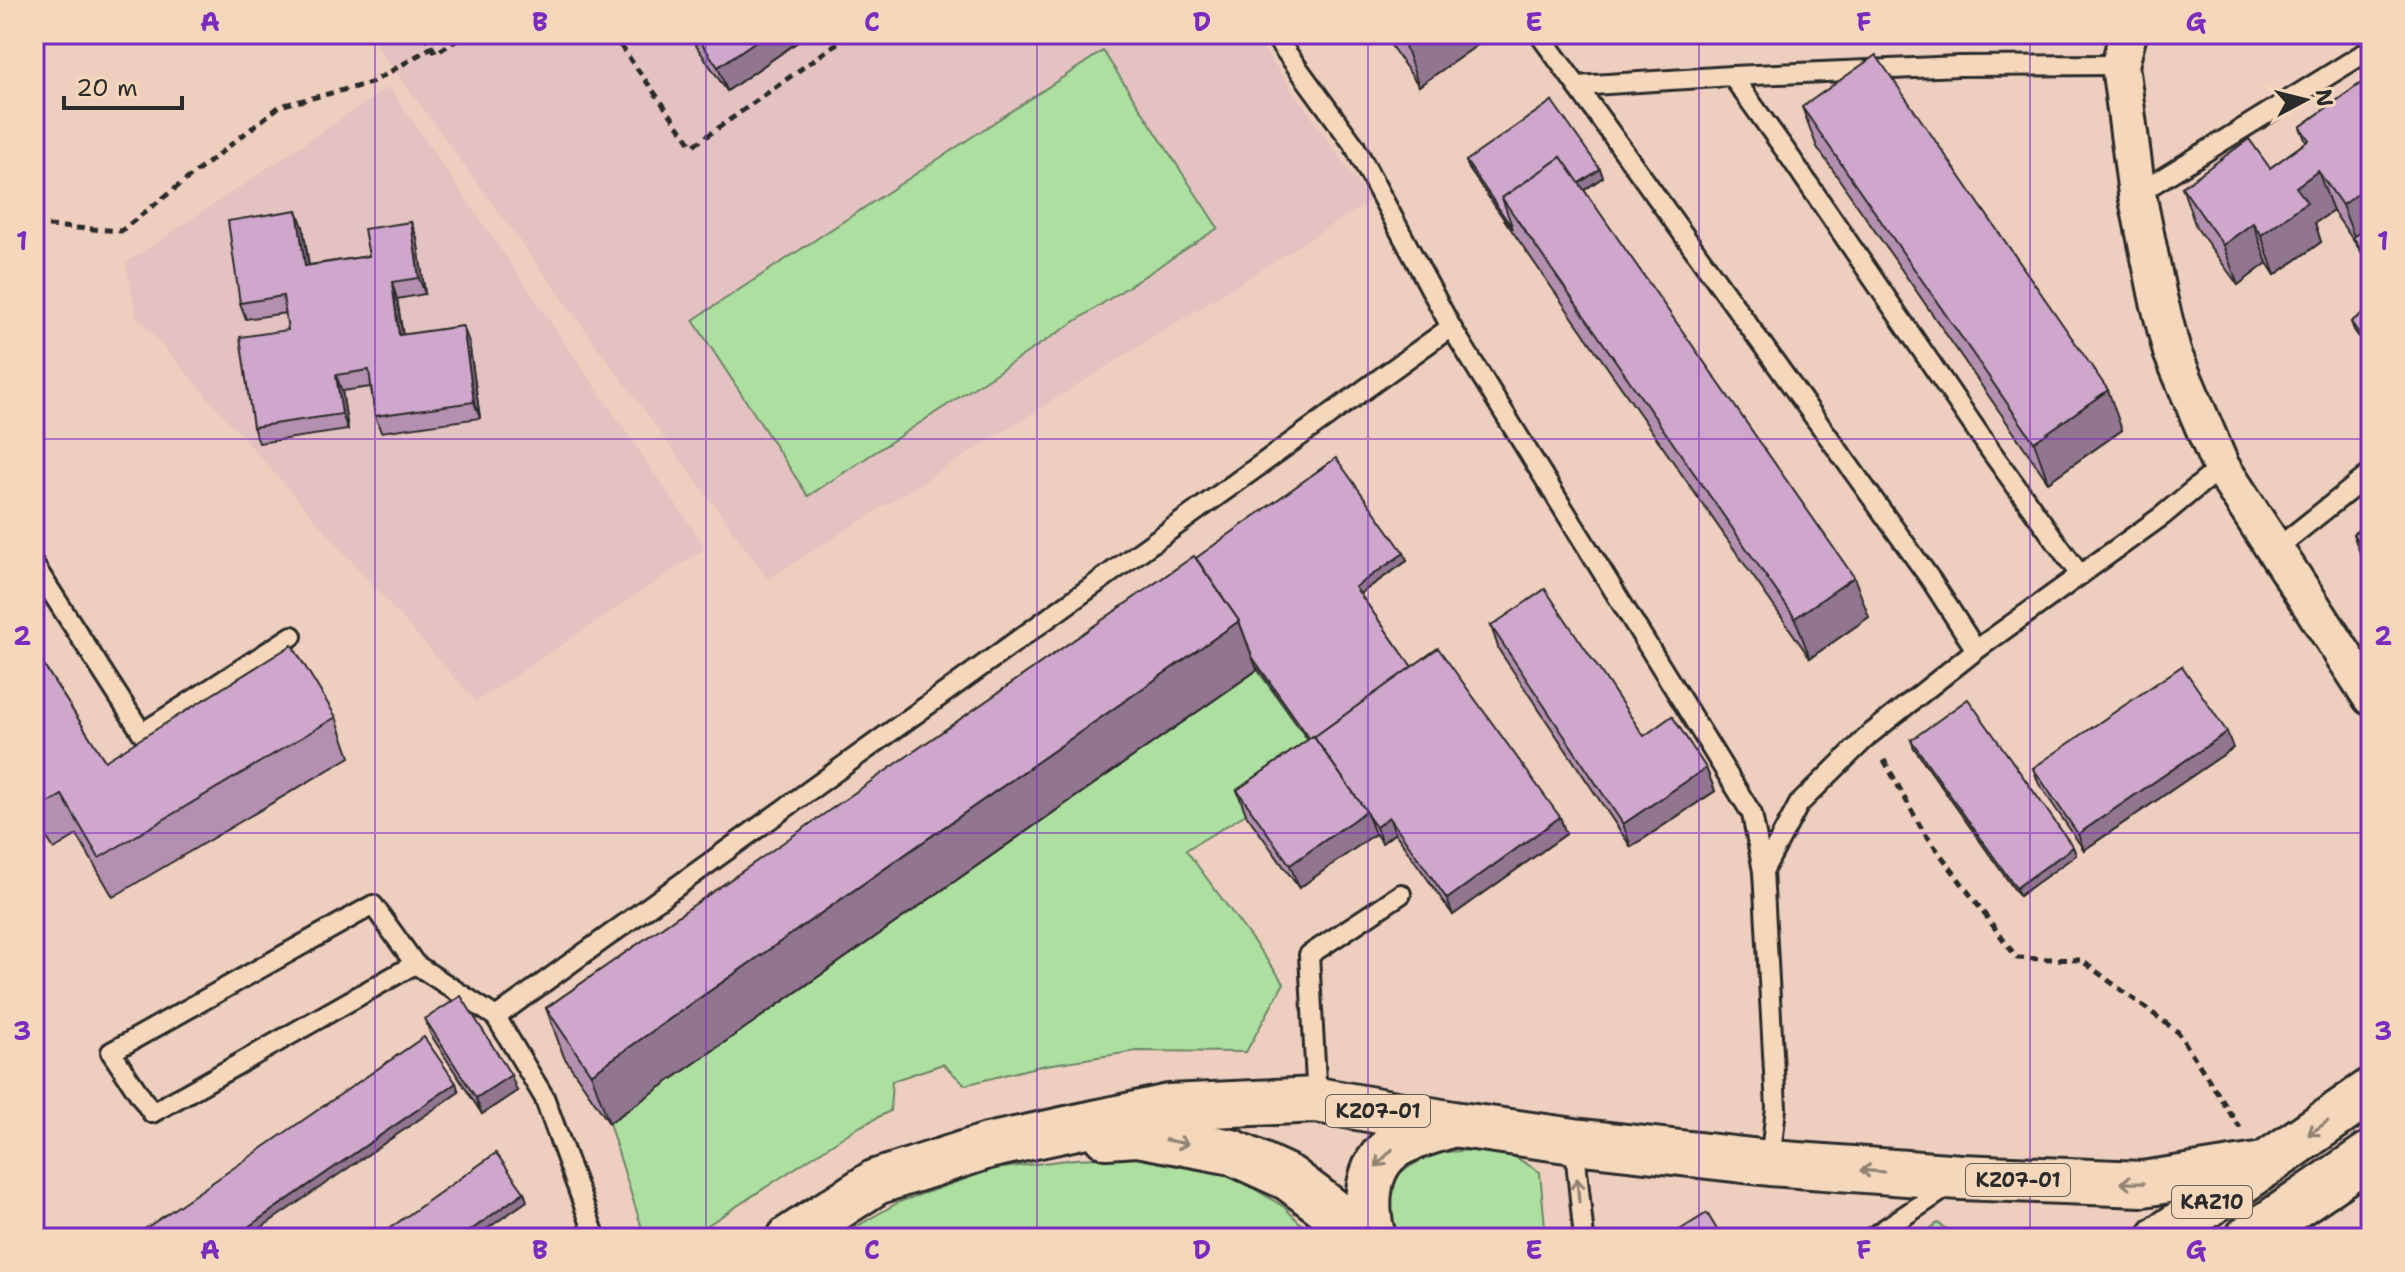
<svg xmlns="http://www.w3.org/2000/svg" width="2405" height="1272" font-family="'Shantell Sans',sans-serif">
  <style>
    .built { fill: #e5c2c2 }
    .green { fill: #addfa0; stroke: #6c8566; stroke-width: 2 }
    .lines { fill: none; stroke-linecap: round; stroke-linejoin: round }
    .lane-casing { stroke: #2b2b2b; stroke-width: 24 }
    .street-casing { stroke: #2b2b2b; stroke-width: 42 }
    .primary-casing { stroke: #2b2b2b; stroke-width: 50 }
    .highway-casing { stroke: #2b2b2b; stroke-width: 50 }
    .path { stroke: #2b2b2b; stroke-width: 5; stroke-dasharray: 8 6; stroke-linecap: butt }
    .lane { stroke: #f5d8bb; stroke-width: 18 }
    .street { stroke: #f5d8bb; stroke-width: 36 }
    .primary { stroke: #f5d8bb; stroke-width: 44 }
    .highway { stroke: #f5d8bb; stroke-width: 44 }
    .wall { fill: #b390af; stroke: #2b2b2b; stroke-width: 2 }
    .shaded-wall { fill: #92758f; stroke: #2b2b2b; stroke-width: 2 }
    .building { fill: #d0a7cc; stroke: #2b2b2b; stroke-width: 2 }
    .oneway { stroke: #908273 }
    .grid { fill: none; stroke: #7b2cbf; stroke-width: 2; stroke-opacity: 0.55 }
    .labels { text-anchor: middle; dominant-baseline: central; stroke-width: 6; stroke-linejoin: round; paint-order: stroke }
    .shield { fill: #f5d8bb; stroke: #685f56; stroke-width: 2 }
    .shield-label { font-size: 20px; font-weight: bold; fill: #2b2b2b }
    .neatline { fill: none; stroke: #7b2cbf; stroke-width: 3 }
    .grid-label { font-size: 26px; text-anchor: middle; font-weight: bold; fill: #7b2cbf }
  </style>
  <rect width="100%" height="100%" fill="#eecebe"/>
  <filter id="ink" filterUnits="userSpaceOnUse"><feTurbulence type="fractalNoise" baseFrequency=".0125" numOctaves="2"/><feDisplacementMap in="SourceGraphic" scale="16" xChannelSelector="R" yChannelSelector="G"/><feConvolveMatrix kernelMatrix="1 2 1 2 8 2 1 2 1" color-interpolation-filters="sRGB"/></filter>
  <g filter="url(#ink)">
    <!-- built -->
    <g class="built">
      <path d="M368,34H1254L1370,201L768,579Z"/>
      <path d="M389,87L706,548L476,702L137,317L126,263Z"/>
    </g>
    <!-- green -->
    <g class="green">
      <path d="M1103,51L1218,228L808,496L693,320Z"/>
      <path d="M1257,670L1318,754L1246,814L1186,850L1284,983L1246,1052L1137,1051L1040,1066L965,1085L943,1064L892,1081L890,1111L855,1129L688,1238H645L609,1123Z"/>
      <path d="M1500,1148L1540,1172L1546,1238H1401L1386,1208L1399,1173L1434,1153Z"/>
      <path d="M1150,1156L1227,1172L1284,1207L1315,1238H837L899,1202L994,1169L1075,1159Z"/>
      <path d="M1938,1223L1959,1238H1916Z"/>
    </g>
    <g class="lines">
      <defs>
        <g id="lane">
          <path d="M1273,34L1354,145L1451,327L1752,814L1763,871L1776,1108L1770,1163"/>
          <path d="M1539,34L1577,86L1732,76L1790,157L1990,450L2080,575L2162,516L2221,467"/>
          <path d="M1732,76L1959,66L2120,65"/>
          <path d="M1577,86L1931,580L1976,650"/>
          <path d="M2137,194L2371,49"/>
          <path d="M2276,549L2371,473"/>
          <path d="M34,565L142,733L292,636"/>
          <path d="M1763,871L1799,804L1869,735L1976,650L2080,575"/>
          <path d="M415,964L373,905L111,1052L152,1113L415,964L496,1017L544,1097L596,1238"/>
          <path d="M496,1017L1451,327"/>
          <path d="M1317,1100L1309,955L1401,894"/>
          <path d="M1574,1141L1584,1238"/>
          <path d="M1871,1238L1952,1184"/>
        </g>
        <path id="street" d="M2128,34L2120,65L2137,194L2158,297L2172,352L2221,467L2371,697"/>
        <g id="primary">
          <path d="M1106,1136L1137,1134L1232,1152L1289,1178L1339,1216L1357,1238"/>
          <path d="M790,1238L876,1182L988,1146L1169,1107L1317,1100L1453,1124L1574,1141L1770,1163L1961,1177L2143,1184L2264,1165"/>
          <path d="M1373,1238C1364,1204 1365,1159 1402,1142C1417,1135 1434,1131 1450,1125"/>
        </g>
        <g id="highway">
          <path d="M2160,1238L2371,1091"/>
          <path d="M2248,1238L2371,1154"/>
        </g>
      </defs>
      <!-- lane casing -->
      <use href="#lane" class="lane-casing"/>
      <!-- street casing -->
      <use href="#street" class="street-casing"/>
      <!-- primary casing -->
      <use href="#primary" class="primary-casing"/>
      <!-- highway casing -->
      <use href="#highway" class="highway-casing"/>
      <!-- path -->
      <g class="path">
        <path d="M423,34L436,53L467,34"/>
        <path d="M612,34L693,146L850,34"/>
        <path d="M34,225L121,231L280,106L371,83L432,47"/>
        <path d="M1884,760L1923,831L2017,958L2081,960L2178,1032L2240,1128"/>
      </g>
      <!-- lane -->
      <use href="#lane" class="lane"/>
      <!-- street -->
      <use href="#street" class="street"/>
      <!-- primary -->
      <use href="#primary" class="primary"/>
      <!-- highway -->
      <use href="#highway" class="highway"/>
    </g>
    <!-- wall -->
    <g class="wall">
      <path d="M688,34H809L727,91Z"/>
      <path d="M1383,34H1493L1419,86Z"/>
      <path d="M2371,76V266L2333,211L2315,223L2321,242L2275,275L2267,263L2238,285L2196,227L2182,187L2270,168L2306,142L2300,127Z"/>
      <path d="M1802,107L2122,430L2048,482L1817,147Z"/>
      <path d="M1466,161L1600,169L1603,177L1584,190L1869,617L1810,658L1469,169Z"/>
      <path d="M411,222L417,238L425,294L397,299L403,335L469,342L480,418L381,432L375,416L371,387L342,391L348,430L259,443L253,427L288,330L286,313L246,319L240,303L303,227L309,265L369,256Z"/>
      <path d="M2371,307V354L2354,330L2351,322Z"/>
      <path d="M2371,521V582L2353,534Z"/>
      <path d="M1404,553L1407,561L1360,594L1412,667L1560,817L1566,834L1453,915L1395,833L1382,843L1374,832L1375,834L1299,888L1246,814L1237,790L1308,740L1256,666L1257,670L609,1123L564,1057L546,1008L1196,558Z"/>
      <path d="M1491,626L1644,736L1706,768L1715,791L1631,847L1499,650Z"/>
      <path d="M34,650L105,761L336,717L350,757L113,897L77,835L54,849L34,818Z"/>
      <path d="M1911,740L2073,847L2076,855L2019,896L1914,748Z"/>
      <path d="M2233,748L2084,850L2039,784L2033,768Z"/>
      <path d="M425,1019L517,1091L482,1114L431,1035Z"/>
    </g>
    <!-- shaded-wall -->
    <g class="shaded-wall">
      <path d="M766,34H809L727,91L718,67Z"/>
      <path d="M1422,34H1493L1419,86L1405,46Z"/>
      <path d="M1600,169L1603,177L1525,231L1520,224Z"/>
      <path d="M2318,171L2333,211L2315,223L2321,242L2275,275L2261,235L2296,187Z"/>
      <path d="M2371,184V234L2355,239L2342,205Z"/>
      <path d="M297,210L303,227L311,282L305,266Z"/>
      <path d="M411,222L417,238L425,294L419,278Z"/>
      <path d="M2253,223L2267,263L2238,285L2223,245Z"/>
      <path d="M392,282L397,299L405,351L399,335Z"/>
      <path d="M463,326L469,342L480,418L474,402Z"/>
      <path d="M336,375L342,391L348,430L342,414Z"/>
      <path d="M2108,390L2122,430L2048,482L2034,442Z"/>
      <path d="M1404,553L1407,561L1358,595L1355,587Z"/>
      <path d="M1854,577L1869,617L1810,658L1795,618Z"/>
      <path d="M1239,621L1257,670L609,1123L591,1074Z"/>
      <path d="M2227,732L2233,748L2084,850L2078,834Z"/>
      <path d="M1706,768L1715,791L1631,847L1623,824Z"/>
      <path d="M1366,811L1375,834L1299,888L1290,865Z"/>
      <path d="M1389,817L1395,833L1382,843L1376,827Z"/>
      <path d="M1560,817L1566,834L1453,915L1447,899Z"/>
      <path d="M2073,847L2076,855L2019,896L2016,888Z"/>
      <path d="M511,1075L517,1091L482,1114L476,1098Z"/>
      <path d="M456,1083L459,1092L246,1238H232Z"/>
      <path d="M524,1192L527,1201L474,1238H460Z"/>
    </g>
    <!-- building -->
    <g class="building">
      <path d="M695,34H766L718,67Z"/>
      <path d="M1396,34H1422L1405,46Z"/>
      <path d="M1876,55L2108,390L2034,442L1802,107Z"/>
      <path d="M2371,76V184L2342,205L2318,171L2296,187L2307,202L2261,235L2253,223L2223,245L2182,187L2249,139L2270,168L2309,140L2300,127Z"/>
      <path d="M1552,101L1600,169L1579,183L1561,157L1502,198L1513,229L1466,161Z"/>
      <path d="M1561,157L1854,577L1795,618L1502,198Z"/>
      <path d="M297,210L305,266L369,256L364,229L411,222L419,278L392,282L399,335L463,326L474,402L375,416L369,370L336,375L342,414L253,427L240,337L288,330L283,296L240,303L228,221Z"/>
      <path d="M2371,224V262L2353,237Z"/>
      <path d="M2371,307V350L2351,322Z"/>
      <path d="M1336,458L1404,553L1355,587L1412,667L1314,737L1313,736L1310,739L1253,658L1239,621L1196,558Z"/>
      <path d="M2371,521V558L2353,534Z"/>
      <path d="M1194,556L1239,621L591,1074L546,1008Z"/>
      <path d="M1545,589L1644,736L1672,716L1706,768L1623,824L1491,626Z"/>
      <path d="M292,645L336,717L99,858L62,795L39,809L34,801V650L105,761Z"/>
      <path d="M1438,648L1560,817L1447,899L1389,817L1376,827L1368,816L1366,811L1314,737Z"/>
      <path d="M2182,666L2227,732L2078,834L2033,768Z"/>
      <path d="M1968,699L2073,847L2016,888L1911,740Z"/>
      <path d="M1313,736L1366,811L1290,865L1237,790Z"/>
      <path d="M461,996L511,1075L476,1098L425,1019Z"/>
      <path d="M424,1037L456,1083L232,1238H142L139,1233Z"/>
      <path d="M496,1153L524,1192L460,1238H376Z"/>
      <path d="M1707,1213L1722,1238H1667Z"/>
    </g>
    <!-- one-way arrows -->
    <defs><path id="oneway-shaft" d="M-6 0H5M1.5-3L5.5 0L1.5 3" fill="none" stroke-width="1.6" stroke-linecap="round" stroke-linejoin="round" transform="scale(2)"/></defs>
    <g class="oneway">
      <use href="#oneway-shaft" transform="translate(2318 1128) rotate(145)"/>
      <use href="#oneway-shaft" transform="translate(1177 1142) rotate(11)"/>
      <use href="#oneway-shaft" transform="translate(1384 1158) rotate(134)"/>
      <use href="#oneway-shaft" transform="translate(1872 1171) rotate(-176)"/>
      <use href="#oneway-shaft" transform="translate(2132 1183) rotate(-179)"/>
      <use href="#oneway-shaft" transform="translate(1578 1190) rotate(-95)"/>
    </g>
  </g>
  <!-- grid -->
  <path class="grid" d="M375,34V1238M706,34V1238M1037,34V1238M1368,34V1238M1699,34V1238M2030,34V1238M34,439H2371M34,833H2371"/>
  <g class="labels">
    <!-- shield labels -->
    <g class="shield">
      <rect x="1326" y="1095" width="104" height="32" rx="6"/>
      <rect x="1966" y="1164" width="104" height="32" rx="6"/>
      <rect x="2172" y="1186" width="80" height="32" rx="6"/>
    </g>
    <g class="shield-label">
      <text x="1378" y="1111">KZ07-01</text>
      <text x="2018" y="1180">KZ07-01</text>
      <text x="2212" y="1202">KAZ10</text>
    </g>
  </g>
  <!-- margin -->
  <rect width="2405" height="1272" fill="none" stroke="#f5d8bb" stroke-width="88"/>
  <!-- north arrow -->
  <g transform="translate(2305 100) rotate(83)" stroke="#f5d8bb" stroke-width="6" paint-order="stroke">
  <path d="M0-6L14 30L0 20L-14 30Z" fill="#2b2b2b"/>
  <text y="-12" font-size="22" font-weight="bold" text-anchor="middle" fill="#2b2b2b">N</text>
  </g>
  <!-- scale -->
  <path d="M64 96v12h118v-12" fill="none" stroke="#2b2b2b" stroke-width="4"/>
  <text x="76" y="96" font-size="24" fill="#2b2b2b" stroke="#f5d8bb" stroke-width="6" paint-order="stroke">20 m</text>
  <rect x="44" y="44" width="2317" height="1184" class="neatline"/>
  <g class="grid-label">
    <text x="210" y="31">A</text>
    <text x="540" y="31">B</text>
    <text x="872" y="31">C</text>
    <text x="1202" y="31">D</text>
    <text x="1534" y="31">E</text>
    <text x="1864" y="31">F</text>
    <text x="2196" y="31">G</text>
    <text x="22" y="250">1</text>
    <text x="2383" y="250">1</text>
    <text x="22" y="645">2</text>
    <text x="2383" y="645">2</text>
    <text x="22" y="1040">3</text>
    <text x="2383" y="1040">3</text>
    <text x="210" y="1259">A</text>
    <text x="540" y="1259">B</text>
    <text x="872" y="1259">C</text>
    <text x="1202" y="1259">D</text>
    <text x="1534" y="1259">E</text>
    <text x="1864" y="1259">F</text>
    <text x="2196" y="1259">G</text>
  </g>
</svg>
